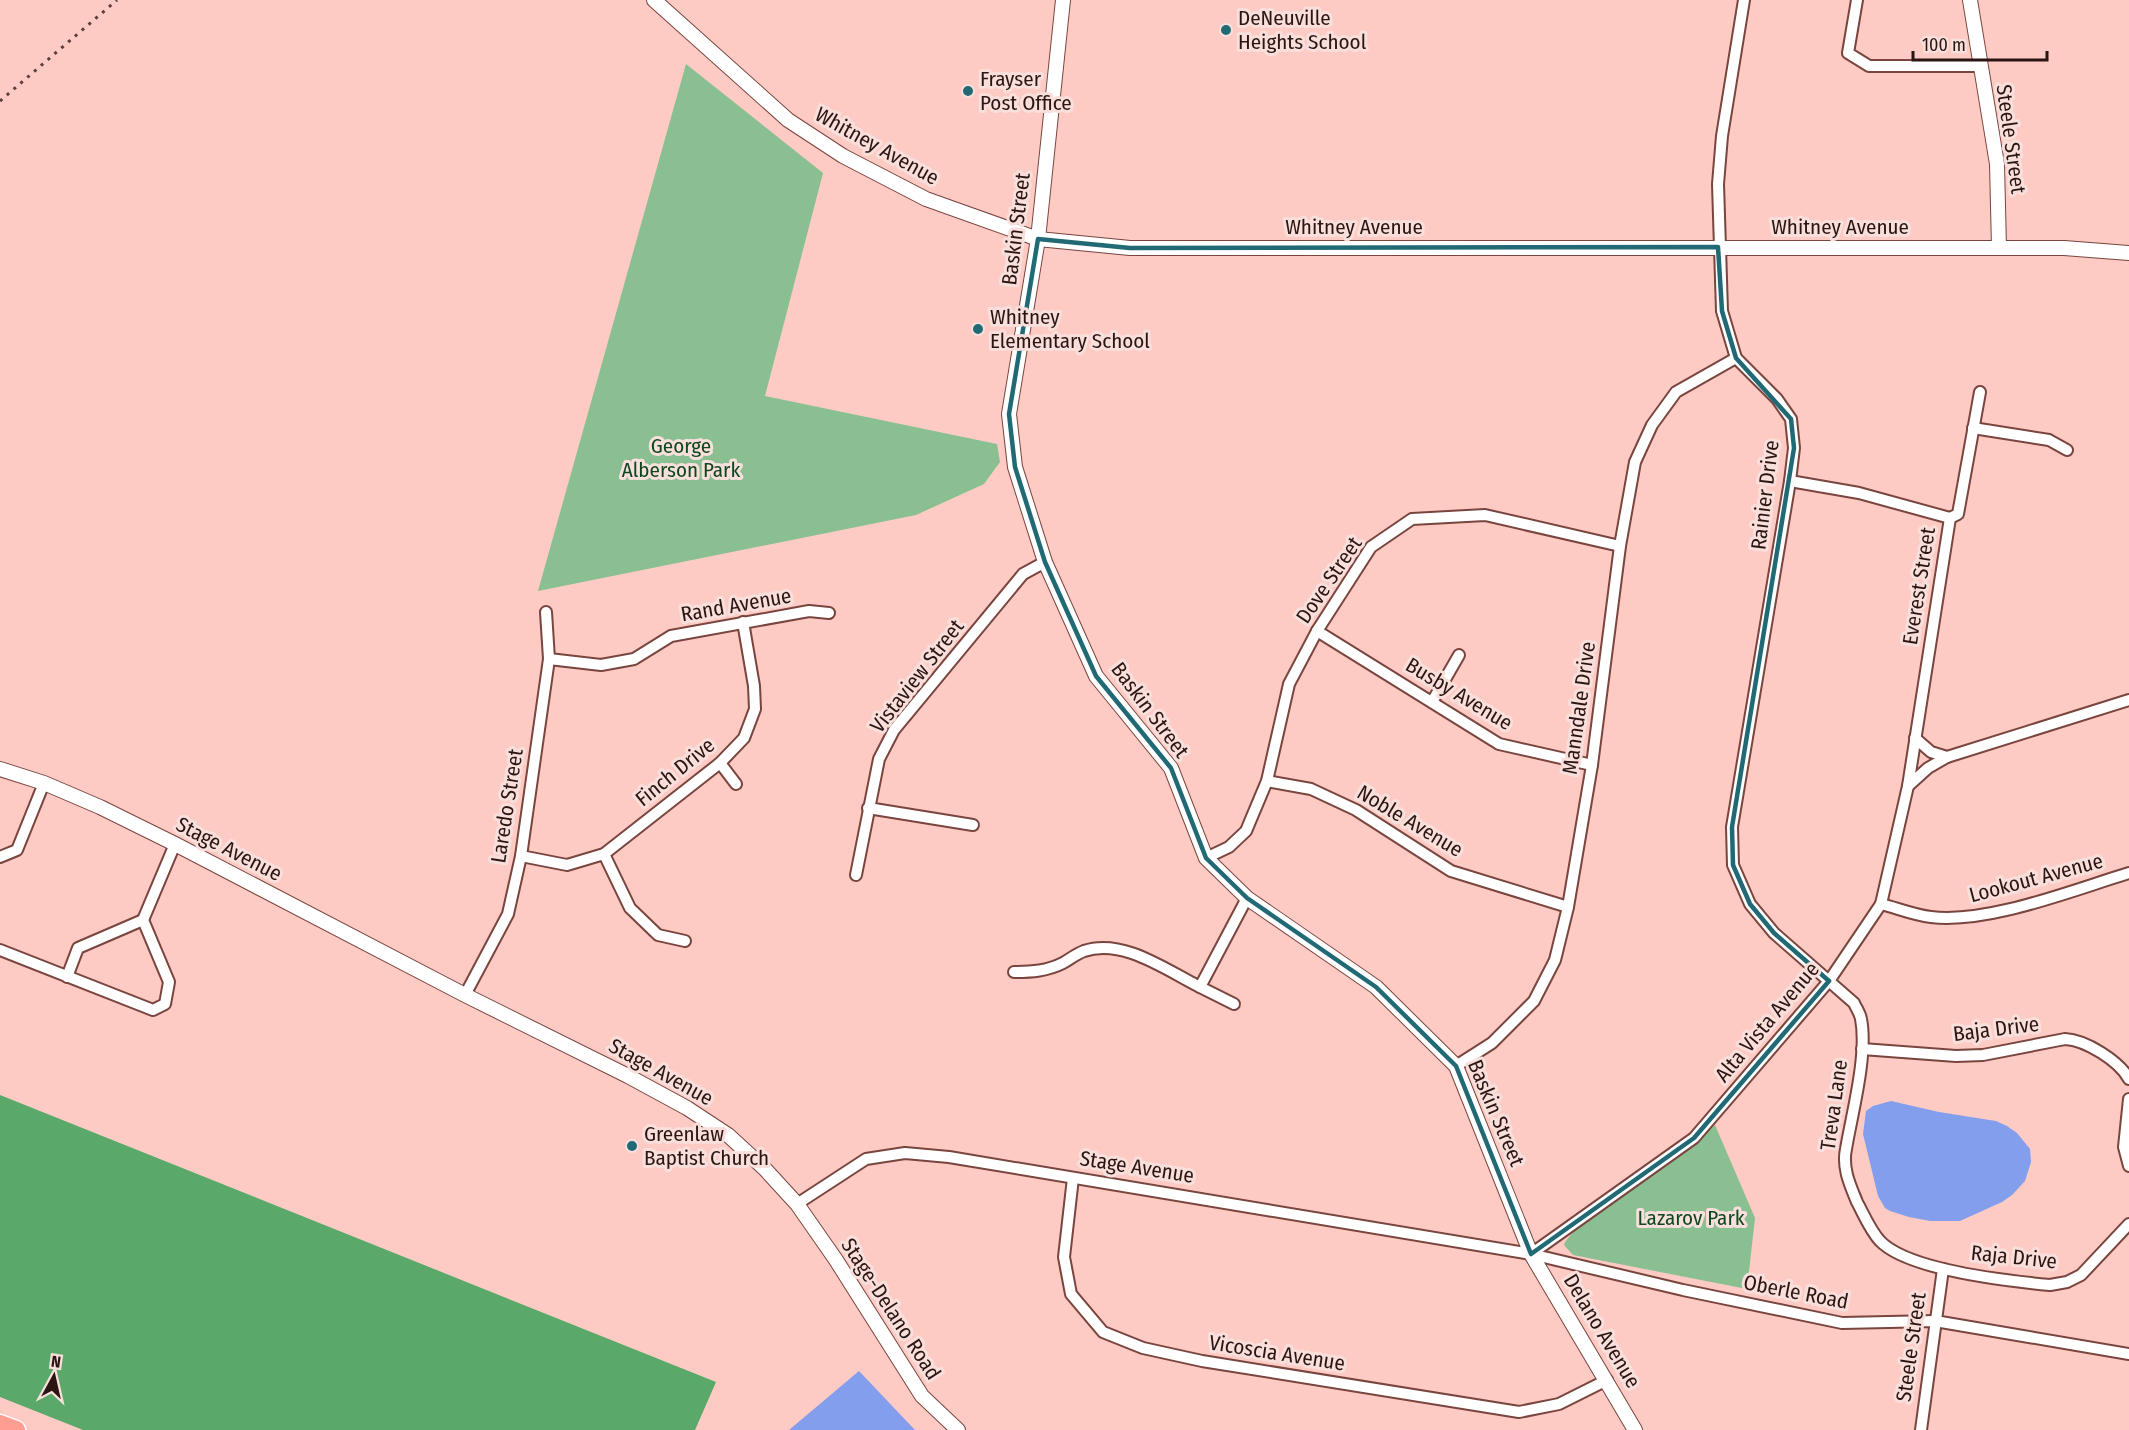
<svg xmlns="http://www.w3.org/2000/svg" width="2129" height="1430" font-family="'Fira Sans Condensed',sans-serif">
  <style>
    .green { fill: #8abf92 }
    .forest { fill: #5aa86a }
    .water { fill: #839eed }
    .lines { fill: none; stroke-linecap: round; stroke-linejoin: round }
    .street-casing { stroke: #79453e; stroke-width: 14 }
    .secondary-casing { stroke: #79453e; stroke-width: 16 }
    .highway-casing { stroke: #fff; stroke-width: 21 }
    .street { stroke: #fff; stroke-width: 10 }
    .secondary { stroke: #fff; stroke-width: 14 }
    .highway { stroke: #fe9e90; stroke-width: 18 }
    .rail { stroke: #5c403b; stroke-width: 3; stroke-dasharray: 3 6; stroke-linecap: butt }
    .marked { fill: none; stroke: #216a75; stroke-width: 4.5; stroke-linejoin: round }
    .poi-dot { fill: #216a75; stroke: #f9dfdb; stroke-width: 2 }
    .labels { text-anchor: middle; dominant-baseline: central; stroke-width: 6; stroke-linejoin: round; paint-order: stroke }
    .poi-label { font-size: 21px; fill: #2b1512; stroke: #f9dfdb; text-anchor: start }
    .street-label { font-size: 21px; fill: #2b1512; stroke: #f9dfdb }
    .park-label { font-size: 21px; fill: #0c471e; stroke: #f9dfdb }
  </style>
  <rect width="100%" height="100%" fill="#fdcbc3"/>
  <!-- green -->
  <g class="green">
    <path d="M686,64L823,173L765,396L997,444L1000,462L984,484L916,515L538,591Z"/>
    <path d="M1715,1125L1755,1218L1747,1289L1573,1255L1564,1245C1572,1225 1630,1191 1650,1177C1672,1160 1693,1142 1715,1125Z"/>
  </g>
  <!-- forest -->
  <path class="forest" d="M0,1095L716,1382L695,1430H83L0,1397Z"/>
  <!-- water -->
  <g class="water">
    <path d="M1891,1101L1939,1112L1996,1121L2007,1126L2017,1133L2030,1149L2031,1162L2025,1181L2012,1195L2002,1202L1960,1221H1930L1909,1217L1890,1211L1885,1208L1878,1196L1863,1134L1866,1111L1873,1106Z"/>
    <path d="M859,1371L915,1430H789Z"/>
  </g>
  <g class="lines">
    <defs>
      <g id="street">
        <path d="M1744,0L1722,136L1718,184L1722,311L1736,358L1777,399L1791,419L1794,448L1790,481L1732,827L1733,865L1750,904L1774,933L1854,1003C1856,1008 1860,1013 1861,1019C1868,1055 1852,1113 1846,1149C1842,1168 1850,1185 1857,1202C1864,1215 1870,1230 1880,1241C1908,1270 2008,1281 2050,1285L2067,1282L2081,1275L2129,1224"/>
        <path d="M1857,0L1848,53L1869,66H1979"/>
        <path d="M1973,428L2049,440L2067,450"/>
        <path d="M1790,481L1859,493L1950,518"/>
        <path d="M1950,518L1958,514L1980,392"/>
        <path d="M1317,631L1499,744L1592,765"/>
        <path d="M549,659L601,665L634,659L671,636L809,611L829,613"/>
        <path d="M1432,702L1459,655"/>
        <path d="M1915,738L1931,752L1947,757"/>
        <path d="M720,763L736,784"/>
        <path d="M1267,781L1311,789L1356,810L1451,871L1568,907"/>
        <path d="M1908,786L1928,768L1947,757L2129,700"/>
        <path d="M868,808L973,825"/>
        <path d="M604,854L630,908L658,935L685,941"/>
        <path d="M521,856L567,865L604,854L720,763L744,738L755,709L754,686L743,622"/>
        <path d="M0,857L17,850L44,783"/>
        <path d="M1206,858L1229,847L1246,831L1267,781L1289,684L1317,631L1371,547L1412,519L1485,515L1620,546"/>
        <path d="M856,875L879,759L894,730L1023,574L1045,562"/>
        <path d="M1881,904C1897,908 1914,915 1931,917C1988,924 2073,890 2129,873"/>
        <path d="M143,920L175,844"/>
        <path d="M0,950L153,1010L165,1004L169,982L143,920"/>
        <path d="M1014,972C1032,972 1047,971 1063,963C1070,959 1076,954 1084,951C1123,938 1166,970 1200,987L1247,898"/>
        <path d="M67,977L78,948L143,920"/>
        <path d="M1200,987L1234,1004"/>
        <path d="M465,995L508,914L521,856L549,659L546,612"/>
        <path d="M1862,1049L1956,1056L1983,1055L2065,1039C2086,1040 2119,1061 2129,1079"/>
        <path d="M1456,1066L1492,1043L1534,1001L1555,960L1568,907L1592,765L1620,546L1635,462L1652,425L1676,392L1736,358"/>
        <path d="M2129,1099L2124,1147L2129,1166"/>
        <path d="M1073,1178L1064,1257L1071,1294L1103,1332L1143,1348L1202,1361L1519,1412L1559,1404L1607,1380"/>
        <path d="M797,1204L866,1159L905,1153L949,1157L1531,1254L1683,1290L1842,1323L1935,1321L2129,1354"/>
        <path d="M1531,1254L1694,1138L1829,981L1881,904L1908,786L1950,518"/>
        <path d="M1921,1430L1943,1269"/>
      </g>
      <g id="secondary">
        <path d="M654,0L788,120L843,156L926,199L1038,239L1130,248H2064L2129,253"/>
        <path d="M1063,0L1038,239L1009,414L1015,467L1045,562L1096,676L1171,768L1206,858L1247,898L1376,987L1456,1066L1531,1254L1635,1430"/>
        <path d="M1970,0L1997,164L1999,248"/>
        <path d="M0,769L44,783L100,807L175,844L465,995L628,1076L687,1108L728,1135L764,1168L797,1204L836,1260L922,1396L958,1430"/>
      </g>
      <path id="highway" d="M0,1424L16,1430"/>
    </defs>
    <!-- street casing -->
    <use href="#street" class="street-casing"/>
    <!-- secondary casing -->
    <use href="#secondary" class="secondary-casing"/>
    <!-- highway casing -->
    <use href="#highway" class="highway-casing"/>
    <!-- street -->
    <use href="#street" class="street"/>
    <!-- secondary -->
    <use href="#secondary" class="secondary"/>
    <!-- highway -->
    <use href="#highway" class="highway"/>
    <!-- rail -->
    <path class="rail" d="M0,101L117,0"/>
  </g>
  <!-- marked area -->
  <path class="marked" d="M1038,239L1130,248L1718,247L1722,311L1736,358L1791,419L1794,448L1732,827L1733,865L1750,904L1774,933L1829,981L1694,1138L1531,1254L1456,1066L1376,987L1247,898L1206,858L1171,768L1096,676L1045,562L1015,467L1009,414Z"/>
  <!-- markers -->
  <g class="poi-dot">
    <circle cx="1226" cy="30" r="6"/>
    <circle cx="968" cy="91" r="6"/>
    <circle cx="978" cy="329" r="6"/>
    <circle cx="632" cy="1146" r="6"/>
  </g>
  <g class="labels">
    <!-- poi labels -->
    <g class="poi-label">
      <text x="1238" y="18">DeNeuville<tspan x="1238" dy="24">Heights School</tspan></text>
      <text x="980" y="79">Frayser<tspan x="980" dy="24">Post Office</tspan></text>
      <text x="990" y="317">Whitney<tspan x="990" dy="24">Elementary School</tspan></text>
      <text x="644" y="1134">Greenlaw<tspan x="644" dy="24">Baptist Church</tspan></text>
    </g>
    <!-- street labels -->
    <g class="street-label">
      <text transform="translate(2011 139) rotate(82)">Steele Street</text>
      <text transform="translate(877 146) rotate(29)">Whitney Avenue</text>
      <text x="1354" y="227">Whitney Avenue</text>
      <text x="1840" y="227">Whitney Avenue</text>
      <text transform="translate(1016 229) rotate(-83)">Baskin Street</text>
      <text transform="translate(1765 495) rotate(-83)">Rainier Drive</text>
      <text transform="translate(1329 580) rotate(-56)">Dove Street</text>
      <text transform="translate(1919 586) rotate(-81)">Everest Street</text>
      <text transform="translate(736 605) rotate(-10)">Rand Avenue</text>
      <text transform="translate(917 676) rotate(-52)">Vistaview Street</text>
      <text transform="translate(1459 694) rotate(31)">Busby Avenue</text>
      <text transform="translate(1579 708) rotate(-82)">Manndale Drive</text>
      <text transform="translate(1150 710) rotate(53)">Baskin Street</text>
      <text transform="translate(675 772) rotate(-39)">Finch Drive</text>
      <text transform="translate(507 806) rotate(-81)">Laredo Street</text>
      <text transform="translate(1410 821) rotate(31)">Noble Avenue</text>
      <text transform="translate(229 849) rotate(27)">Stage Avenue</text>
      <text transform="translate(2036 878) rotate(-15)">Lookout Avenue</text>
      <text transform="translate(1767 1022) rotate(-50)">Alta Vista Avenue</text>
      <text transform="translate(1996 1029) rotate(-7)">Baja Drive</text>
      <text transform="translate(661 1072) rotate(29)">Stage Avenue</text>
      <text transform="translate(1834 1105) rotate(-82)">Treva Lane</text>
      <text transform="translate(1496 1113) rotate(67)">Baskin Street</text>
      <text transform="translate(1137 1167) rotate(9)">Stage Avenue</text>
      <text transform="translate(2014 1257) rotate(6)">Raja Drive</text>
      <text transform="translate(1796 1292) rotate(11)">Oberle Road</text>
      <text transform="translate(891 1309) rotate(57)">Stage-Delano Road</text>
      <text transform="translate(1602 1331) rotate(59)">Delano Avenue</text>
      <text transform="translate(1911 1347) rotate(-82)">Steele Street</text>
      <text transform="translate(1277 1353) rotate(9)">Vicoscia Avenue</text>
    </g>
    <!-- park labels -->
    <g class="park-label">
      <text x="681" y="446">George<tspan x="681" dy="24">Alberson Park</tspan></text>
      <text x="1691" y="1218">Lazarov Park</text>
    </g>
  </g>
  <!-- north arrow -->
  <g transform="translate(54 1376) rotate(8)" stroke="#f9dfdb" stroke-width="4.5" paint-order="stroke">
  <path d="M0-4.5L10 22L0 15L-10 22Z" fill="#2b1512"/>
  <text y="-9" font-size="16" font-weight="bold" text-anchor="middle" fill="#2b1512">N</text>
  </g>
  <!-- scale -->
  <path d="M1913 51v9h134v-9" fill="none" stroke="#2b1512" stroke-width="3"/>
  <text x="1922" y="51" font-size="18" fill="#2b1512" stroke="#f9dfdb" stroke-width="4.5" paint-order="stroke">100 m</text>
</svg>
